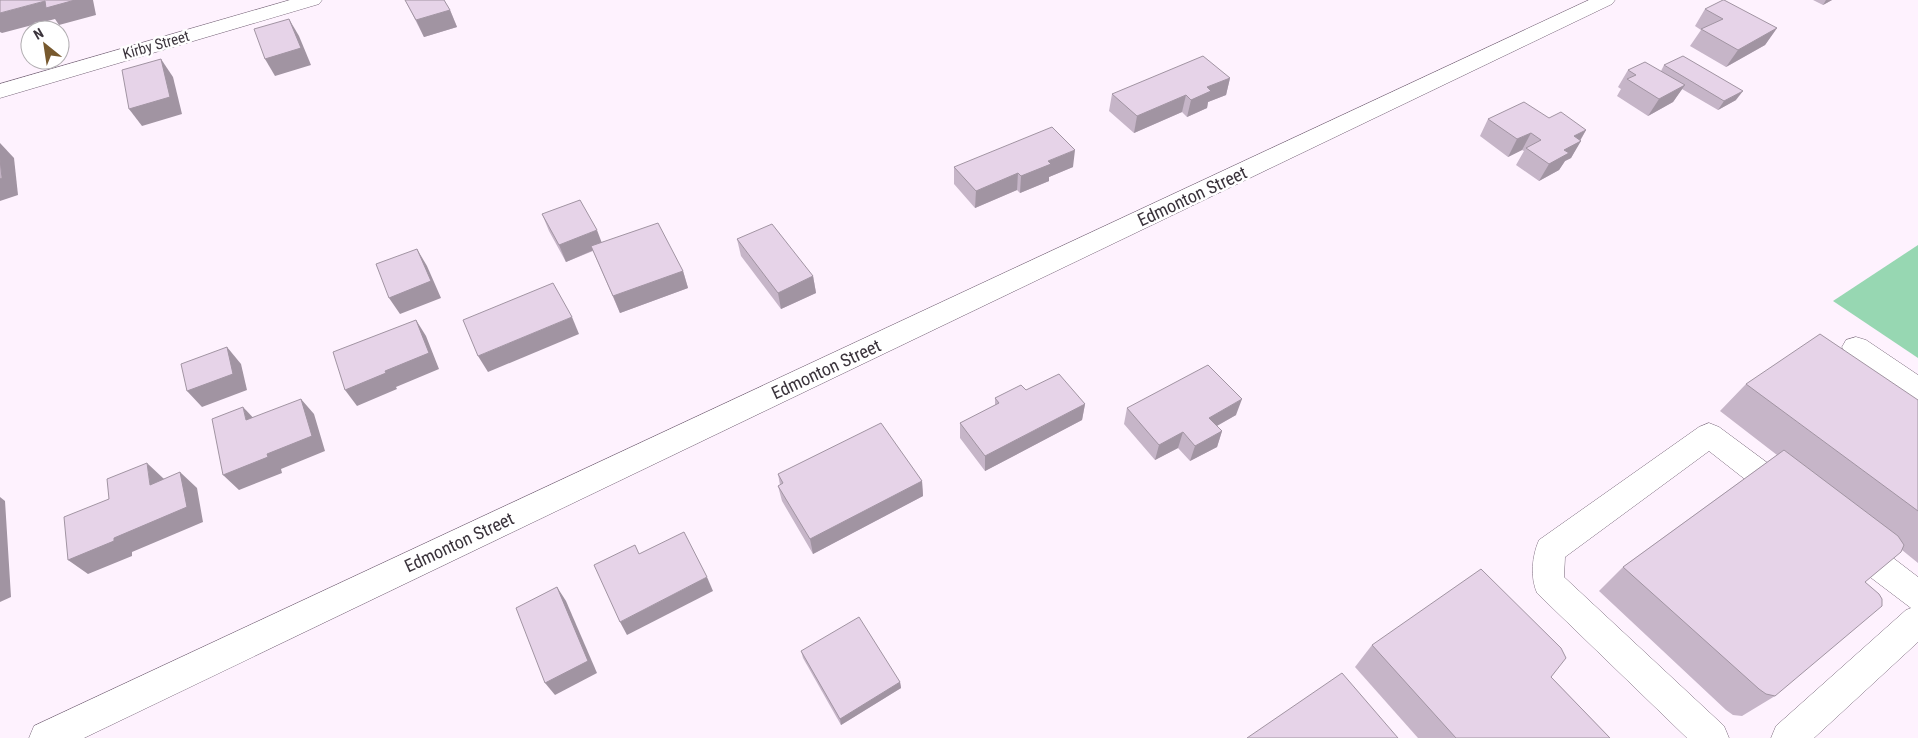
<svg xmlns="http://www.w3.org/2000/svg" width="1918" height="738" font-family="'Roboto Condensed',sans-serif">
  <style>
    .green { fill: #97d7b2 }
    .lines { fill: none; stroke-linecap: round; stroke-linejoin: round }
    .minor-casing { stroke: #79687b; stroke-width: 1 }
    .minor { fill: #fff; fill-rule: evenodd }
    .wall { fill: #c6b5c8 }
    .shaded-wall { fill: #a194a2 }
    .building { fill: #e6d3e8; stroke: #a194a2 }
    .labels { text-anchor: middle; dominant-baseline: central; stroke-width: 5; stroke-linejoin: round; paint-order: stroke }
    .far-street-label { font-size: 15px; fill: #3b343c; stroke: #fff }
    .street-label { font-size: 18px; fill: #3b343c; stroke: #fff }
  </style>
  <rect width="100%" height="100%" fill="#fef2fe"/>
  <!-- green -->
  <path class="green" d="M1918,245V358L1833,301Z"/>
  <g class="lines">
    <defs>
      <g id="minor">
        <path d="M290,0H322L319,4L0,98V84Z"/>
        <path d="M1589,0H1615L1612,4L84,738H29L34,726Z"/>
        <path d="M1856,337L1866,340L1918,375V400L1908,397L1846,354L1842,347L1846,340Z"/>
        <path d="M1709,423L1719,427L1796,484L1800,493L1796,502L1785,506L1774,502L1709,451L1565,557L1564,577L1724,726L1729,738H1687L1537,593C1530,577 1532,556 1539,540L1699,427Z"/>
        <path d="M1852,531L1863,535L1918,577V642L1814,738H1771L1776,726L1906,610L1911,608L1841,555L1836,545L1841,535Z"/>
      </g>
    </defs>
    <!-- minor casing -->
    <use href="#minor" class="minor-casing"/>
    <!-- minor -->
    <use href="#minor" class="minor"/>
  </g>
  <!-- wall -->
  <g class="wall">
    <path d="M405,0H444L450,10L457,27L424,37Z"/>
    <path d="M1813,0H1832L1823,5Z"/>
    <path d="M1705,9L1777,28L1765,45L1726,67L1690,46L1701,30L1695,26Z"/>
    <path d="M1664,65L1736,100L1718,110L1682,89L1673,102L1648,116L1617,96L1621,89L1618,87L1628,70L1661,71Z"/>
    <path d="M1230,78L1226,95L1208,102L1207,108L1187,117L1182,112L1134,133L1109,111L1112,94Z"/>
    <path d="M1549,118L1586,130L1571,158L1565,161L1559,170L1539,181L1516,165L1524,151L1522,150L1508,157L1480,136L1488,119Z"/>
    <path d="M954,167H1073L1049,177V181L1020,193L1017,190L975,208L954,184Z"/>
    <path d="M542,214L602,243L683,271L688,288L620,313L593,251L566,262L549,231Z"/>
    <path d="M737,239L813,276L816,293L781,309L741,256Z"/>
    <path d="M1746,384L1918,400V563L1902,550L1865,582L1775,696L1742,716L1733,715L1726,710L1599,591L1623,567L1777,455L1720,411Z"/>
    <path d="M1026,390L1085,404L1082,420L985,471L960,438V423L995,406V398Z"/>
    <path d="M1127,408L1236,415L1217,426L1222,431L1217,447L1190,461L1178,448L1155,460L1124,424Z"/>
    <path d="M778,474L922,481L923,496L813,554L782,501L778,486L780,485Z"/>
    <path d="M1372,645L1551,677L1610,738H1418L1355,667Z"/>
    <path d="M801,651L900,682L901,688L841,725L803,658Z"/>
  </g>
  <!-- shaded-wall -->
  <g class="shaded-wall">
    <path d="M75,0H93L96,15L59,25L55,19L2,33L0,32V13L45,1Z"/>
    <path d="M1826,0H1832L1823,5Z"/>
    <path d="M450,10L457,27L424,37L416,20Z"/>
    <path d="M289,19L299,36L311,65L275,76L265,59Z"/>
    <path d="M1777,28L1765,45L1726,67L1738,50Z"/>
    <path d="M161,59L173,77L182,114L142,126L129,109Z"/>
    <path d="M1230,78L1226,95L1208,102L1207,108L1187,117L1191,100L1207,87Z"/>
    <path d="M1685,85L1673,102L1648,116L1659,99Z"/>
    <path d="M1743,91L1736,100L1718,110L1724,101Z"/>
    <path d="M1186,95L1182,112L1134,133L1137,116Z"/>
    <path d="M1586,130L1579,142L1581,141L1571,158L1565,161L1559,170L1539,181L1549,164L1574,136Z"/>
    <path d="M1531,133L1522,150L1508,157L1517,139Z"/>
    <path d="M0,143L14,158L18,195L0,201Z"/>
    <path d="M1075,150L1073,167L1049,177V181L1020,193L1021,176L1048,161Z"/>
    <path d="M1018,173L1017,190L975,208L976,191Z"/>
    <path d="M597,230L603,246L566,262L559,245Z"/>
    <path d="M417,249L427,266L441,298L400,314L389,298Z"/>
    <path d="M683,271L688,288L620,313L613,296Z"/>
    <path d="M813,276L816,293L781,309L778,293Z"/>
    <path d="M572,317L579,334L488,372L478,356Z"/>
    <path d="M416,320L426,336L439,369L396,387L397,389L357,406L345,390L385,371Z"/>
    <path d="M227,347L241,364L247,390L202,407L187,391Z"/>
    <path d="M301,399L314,414L325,451L281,469L282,473L239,490L223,475L267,454Z"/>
    <path d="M1242,399L1236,415L1204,433L1209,418Z"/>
    <path d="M1085,404L1082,420L985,471V456Z"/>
    <path d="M243,407L258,423L246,420Z"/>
    <path d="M1222,431L1217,447L1190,461L1195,446Z"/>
    <path d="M1183,432L1178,448L1155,460L1159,445Z"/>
    <path d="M147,463L164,479L167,500L150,485Z"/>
    <path d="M180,472L197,488L203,522L132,552V556L88,574L68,560L114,538Z"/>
    <path d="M922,481L923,496L813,554L810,539Z"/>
    <path d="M0,497L5,501L11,597L0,602Z"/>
    <path d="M707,577L713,591L627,635L620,622Z"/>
    <path d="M557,587L566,601L597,673L555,695L545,683Z"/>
    <path d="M900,682L901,688L841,725L840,719Z"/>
  </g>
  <!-- building -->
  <g class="building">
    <path d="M0,0H75L46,8L45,1L0,13Z"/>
    <path d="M405,0H444L450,10L416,20Z"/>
    <path d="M1723,0H1724L1777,28L1738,50L1701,29L1723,19L1705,9Z"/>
    <path d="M289,19L301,48L265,59L254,29Z"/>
    <path d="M1203,56L1230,78L1207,87L1211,91L1191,100L1186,95L1137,116L1112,94Z"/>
    <path d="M1683,56L1743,91L1724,101L1664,65Z"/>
    <path d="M161,59L170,97L129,109L122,70Z"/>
    <path d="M1645,62L1685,85L1659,99L1627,79L1636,75L1628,70Z"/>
    <path d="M1524,102L1549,118L1561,112L1586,130L1574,136L1581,141L1564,150L1569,153L1549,164L1526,148L1541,140L1531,133L1517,139L1488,119Z"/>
    <path d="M1052,127L1075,150L1048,161L1051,164L1021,176L1018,173L976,191L954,167Z"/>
    <path d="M0,159L2,178L0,179Z"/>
    <path d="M580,200L597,230L559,245L542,214Z"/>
    <path d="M658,223L683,271L613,296L591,246Z"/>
    <path d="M772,224L813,276L778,293L737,239Z"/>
    <path d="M417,249L431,281L389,298L376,264Z"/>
    <path d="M553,283L572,317L478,356L463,320Z"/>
    <path d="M416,320L429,353L385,371L386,373L345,390L333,352Z"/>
    <path d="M1820,334L1918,400V511L1746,384Z"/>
    <path d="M227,347L233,374L187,391L181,364Z"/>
    <path d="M1208,365L1242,399L1209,418L1222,431L1195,446L1183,432L1159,445L1127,408Z"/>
    <path d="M1059,374L1085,404L985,456L960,423L999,403L995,398L1021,385L1026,390Z"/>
    <path d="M301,399L312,436L267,454L268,457L223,475L212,419L243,407L246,420Z"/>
    <path d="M881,423L922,481L810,539L778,486L783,483L778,474Z"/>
    <path d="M1784,450L1898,536L1904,545L1901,552L1865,582L1879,594L1882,599V606L1775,696L1766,694L1759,689L1623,567Z"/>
    <path d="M147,463L150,485L180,472L187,507L114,538V541L68,560L64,517L109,499L107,479Z"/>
    <path d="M684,532L707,577L620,622L594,565L635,545L639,554Z"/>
    <path d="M1481,569L1561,648L1566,658L1551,677L1610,738H1456L1372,645Z"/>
    <path d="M557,587L588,661L545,683L516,608Z"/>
    <path d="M859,617L900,682L840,719L801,651Z"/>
    <path d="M1342,673L1398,738H1247Z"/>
  </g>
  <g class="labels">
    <!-- far-street labels -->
    <g class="far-street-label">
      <text transform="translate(156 45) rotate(-16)">Kirby Street</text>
    </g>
    <!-- street labels -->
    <g class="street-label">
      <text transform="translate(1192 196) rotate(-25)">Edmonton Street</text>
      <text transform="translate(826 369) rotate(-25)">Edmonton Street</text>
      <text transform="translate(459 542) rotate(-25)">Edmonton Street</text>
    </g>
  </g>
  <!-- north arrow -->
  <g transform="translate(45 45) rotate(330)"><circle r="24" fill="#ffffff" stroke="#b1aeb1"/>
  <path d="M0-4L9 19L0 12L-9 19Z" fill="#77592e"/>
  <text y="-8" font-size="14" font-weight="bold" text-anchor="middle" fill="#3b343c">N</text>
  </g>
</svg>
